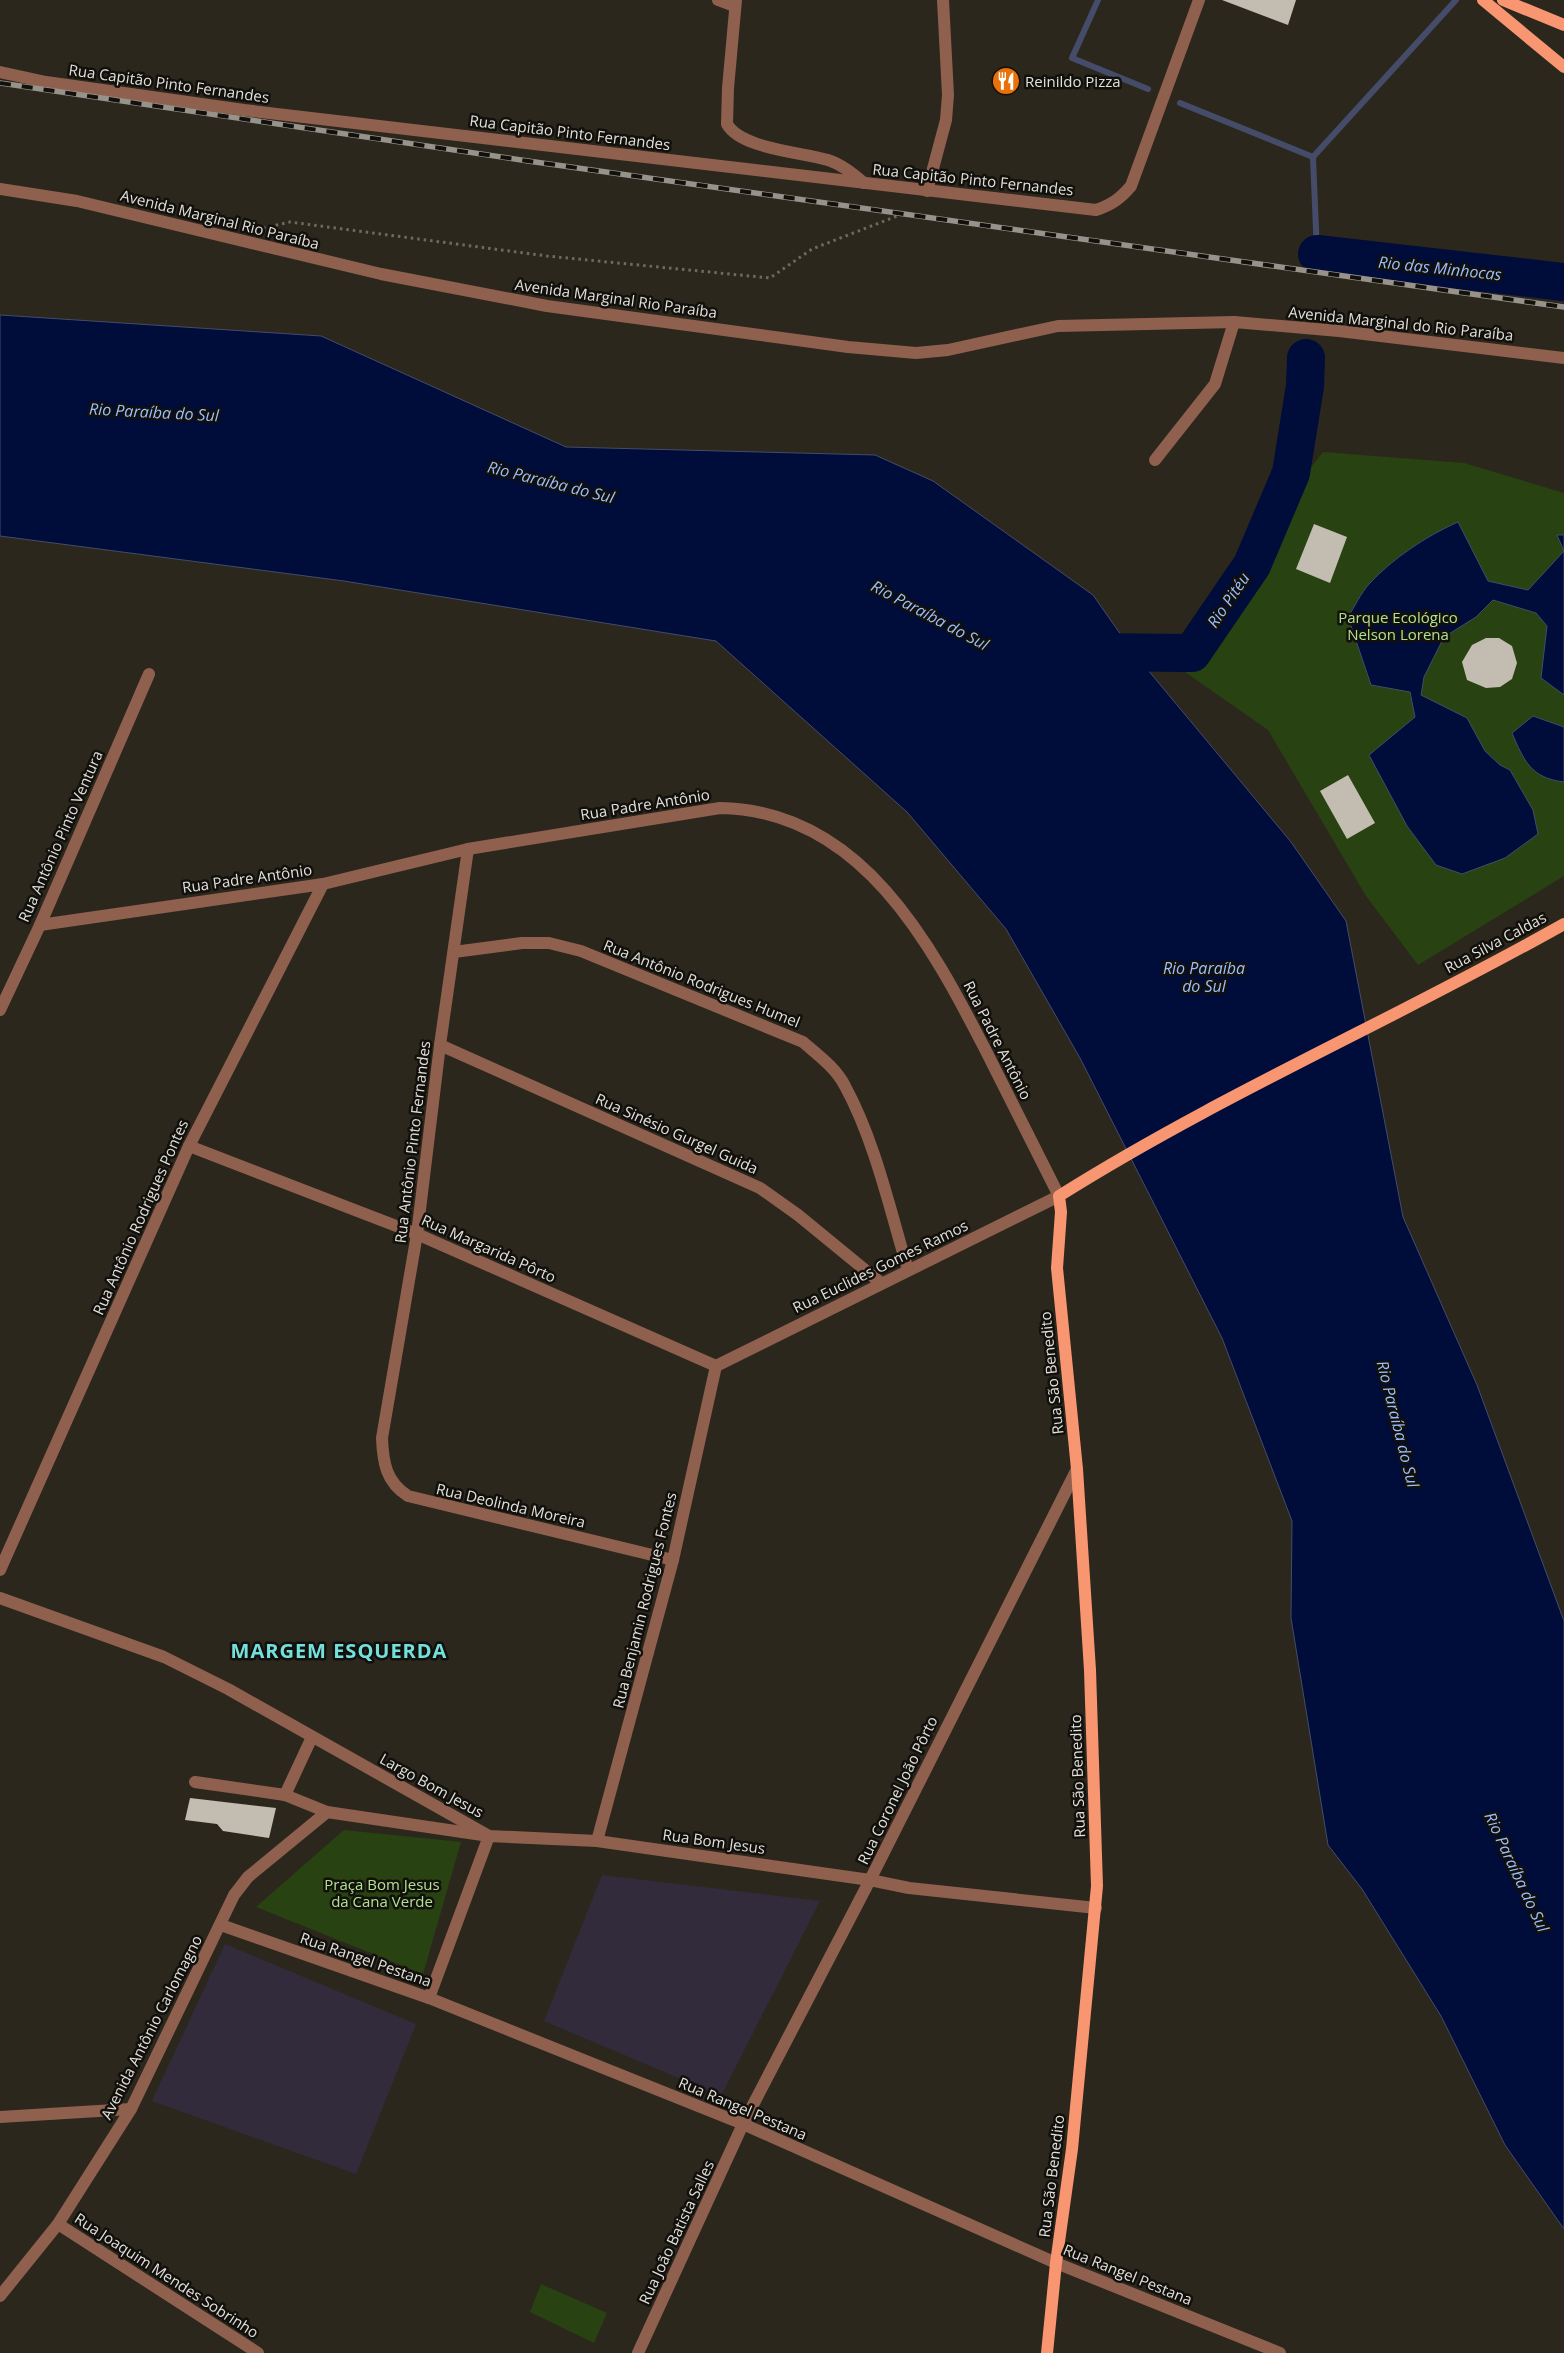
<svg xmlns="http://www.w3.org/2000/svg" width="1564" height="2353" font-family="'Open Sans',sans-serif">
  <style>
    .education { fill: #312b3c }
    .green { fill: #284212 }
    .water { fill: #000c3a; stroke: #444c6a }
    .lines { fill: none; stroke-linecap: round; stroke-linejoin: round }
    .stream { stroke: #444c6a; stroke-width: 6 }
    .river { stroke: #000c3a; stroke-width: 38 }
    .building { fill: #c3bdb1 }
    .path { stroke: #6e6a61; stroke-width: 3; stroke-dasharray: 2.5 4; stroke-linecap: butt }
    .minor { stroke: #90604e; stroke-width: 12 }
    .major { stroke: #f89671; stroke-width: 12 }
    .rail-casing { stroke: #97938b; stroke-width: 5.5 }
    .rail { stroke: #12100c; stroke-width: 4; stroke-dasharray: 11; stroke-linecap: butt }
    .labels { text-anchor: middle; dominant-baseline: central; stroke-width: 5; stroke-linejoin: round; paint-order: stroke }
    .poi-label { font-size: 15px; fill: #e3e0da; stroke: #12100c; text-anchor: start }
    .street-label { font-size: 15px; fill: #e3e0da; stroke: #12100c }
    .park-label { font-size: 15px; fill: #b1e28e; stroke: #12100c }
    .water-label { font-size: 16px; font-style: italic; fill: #9bbffe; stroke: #12100c }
    .district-label { font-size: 20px; font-weight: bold; letter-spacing: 1px; fill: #74e0dc; stroke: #12100c }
  </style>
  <rect width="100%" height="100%" fill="#2c271d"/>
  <!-- education -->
  <g class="education">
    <path d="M602,1875L820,1901L721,2096L544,2021Z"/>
    <path d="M225,1944L416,2024L356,2174L152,2101Z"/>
  </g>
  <!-- green -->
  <g class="green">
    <path d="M1323,452L1464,463L1564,493V876L1418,965L1366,896L1268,730L1185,672L1229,599L1253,542Z"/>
    <path d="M344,1830L461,1842L423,1974L256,1907Z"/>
    <path d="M541,2284L607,2313L594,2343L530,2312Z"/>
  </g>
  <!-- water -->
  <g class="water">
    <path d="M0,315L321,336L566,447L875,455L933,481L1093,595L1133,652L1291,842L1346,921L1403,1217L1477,1385L1564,1621V2229L1505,2145L1441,2016L1362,1889L1328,1845L1291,1618L1292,1521L1222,1338L1080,1058L1006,929L907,812L716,641L344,581L0,536Z"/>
    <path d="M1458,522L1488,581L1528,590L1564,551L1557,535H1564V695L1541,678L1547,626L1536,613L1493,600L1476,617L1444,637L1424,677L1421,695L1467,718L1485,751L1500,765L1510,770L1533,810L1538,834L1505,858L1462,874L1436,865L1407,826L1369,755L1415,717L1410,692L1371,685L1348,617C1355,606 1361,593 1369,584C1392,559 1426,536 1458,522Z"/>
    <path d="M1533,716L1564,727V782C1531,778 1524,761 1512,733Z"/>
  </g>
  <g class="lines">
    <!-- stream -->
    <g class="stream">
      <path d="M1098,0L1072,58L1148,89"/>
      <path d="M1180,103L1313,157"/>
      <path d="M1317,254L1313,157L1456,0"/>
    </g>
    <!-- river -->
    <g class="river">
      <path d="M1317,254L1564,282"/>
      <path d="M1082,652L1192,653L1252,565L1291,473L1305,386L1306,358"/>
    </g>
  </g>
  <!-- building -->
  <g class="building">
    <path d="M1222,0H1296L1288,25Z"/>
    <path d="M1314,524L1347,537L1330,583L1296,569Z"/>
    <path d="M1486,638H1499L1512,646L1517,663L1512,679L1500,687L1486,688L1467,680L1462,662L1472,645Z"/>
    <path d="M1348,775L1375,823L1347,839L1320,791Z"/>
    <path d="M190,1798L276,1808L269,1838L223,1831L217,1824L185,1820Z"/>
  </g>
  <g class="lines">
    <!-- path -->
    <path class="path" d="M263,228L290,222L547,256L770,278L812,249L905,213"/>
    <!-- minor -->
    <g class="minor">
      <path d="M718,0L734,6"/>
      <path d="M736,0L728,88L727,124C741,149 802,152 828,160C841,164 853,174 864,183"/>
      <path d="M0,72L46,82L244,110L1096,210C1111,205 1120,199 1131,186L1199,0"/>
      <path d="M0,189L77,201L381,274L547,306L848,347L916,353L948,350L1058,326L1234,322L1339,331L1564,358"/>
      <path d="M927,191L946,120L948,95L943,0"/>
      <path d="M1155,460L1215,384L1234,322"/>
      <path d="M468,849L440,1045L417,1234L382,1438C383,1463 386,1482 408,1496L673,1560"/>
      <path d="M40,925L323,884L468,849L720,808C861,810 931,944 987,1053C1011,1101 1035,1148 1059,1196L716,1366"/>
      <path d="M454,952L522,943H549L581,951L803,1042C818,1055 836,1068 845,1086C875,1141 890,1210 908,1270"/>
      <path d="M0,1010L40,925L149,674"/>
      <path d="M440,1045L760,1188L798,1215L881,1283"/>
      <path d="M189,1146L417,1234L716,1366"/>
      <path d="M0,1570L189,1146L323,884"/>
      <path d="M0,1598L164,1657L228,1689L489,1836L429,1998"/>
      <path d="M312,1737L285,1795L327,1812L489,1836L597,1841L870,1880L909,1888L1096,1908"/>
      <path d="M195,1782L285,1795"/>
      <path d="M597,1841L673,1560L716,1366"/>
      <path d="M221,1925L429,1998L743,2124L1056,2263L1280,2353"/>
      <path d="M0,2117L131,2109"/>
      <path d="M58,2224L258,2353"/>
      <path d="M0,2296L58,2224L131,2109L234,1895L248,1877L327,1812"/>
      <path d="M638,2353L743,2124L870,1880L1077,1469"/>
    </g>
    <!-- major -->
    <g class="major">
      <path d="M1483,0L1564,67"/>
      <path d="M1503,0L1564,25"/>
      <path d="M1047,2353L1056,2263L1072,2149L1097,1886L1090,1670L1077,1469L1057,1268L1061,1212L1059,1196C1221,1094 1398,1018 1564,924"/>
    </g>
    <defs>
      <path id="rail" d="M0,83L528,161L1564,307"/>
    </defs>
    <!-- rail casing -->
    <use href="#rail" class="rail-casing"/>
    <!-- rail -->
    <use href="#rail" class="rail"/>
  </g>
  <!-- icons -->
  <defs>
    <symbol id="restaurant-disc" viewBox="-11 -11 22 22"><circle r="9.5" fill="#e8710a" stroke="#12100c"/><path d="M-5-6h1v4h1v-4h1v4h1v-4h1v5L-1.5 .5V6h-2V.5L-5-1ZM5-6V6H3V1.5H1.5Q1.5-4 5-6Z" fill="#fff"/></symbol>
  </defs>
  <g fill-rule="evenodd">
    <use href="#restaurant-disc" x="990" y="65" width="32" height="32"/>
  </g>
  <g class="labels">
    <!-- poi labels -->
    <g class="poi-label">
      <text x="1025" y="81">Reinildo Pizza</text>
    </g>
    <!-- street labels -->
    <g class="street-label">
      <text transform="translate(169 83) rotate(8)">Rua Capitão Pinto Fernandes</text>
      <text transform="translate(570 132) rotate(7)">Rua Capitão Pinto Fernandes</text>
      <text transform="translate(973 179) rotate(6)">Rua Capitão Pinto Fernandes</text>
      <text transform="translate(220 219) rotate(14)">Avenida Marginal Rio Paraíba</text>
      <text transform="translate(616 298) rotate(8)">Avenida Marginal Rio Paraíba</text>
      <text transform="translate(1401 323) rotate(6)">Avenida Marginal do Rio Paraíba</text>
      <text transform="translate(645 804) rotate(-9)">Rua Padre Antônio</text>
      <text transform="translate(60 836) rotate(-66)">Rua Antônio Pinto Ventura</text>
      <text transform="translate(247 878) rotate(-8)">Rua Padre Antônio</text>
      <text transform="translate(1495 942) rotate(-28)">Rua Silva Caldas</text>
      <text transform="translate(702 983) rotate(22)">Rua Antônio Rodrigues Humel</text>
      <text transform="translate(998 1040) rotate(63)">Rua Padre Antônio</text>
      <text transform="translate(677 1133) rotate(24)">Rua Sinésio Gurgel Guida</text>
      <text transform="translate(412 1142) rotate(-83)">Rua Antônio Pinto Fernandes</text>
      <text transform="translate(140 1217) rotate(-66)">Rua Antônio Rodrigues Pontes</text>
      <text transform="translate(489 1248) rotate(24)">Rua Margarida Pôrto</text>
      <text transform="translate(880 1266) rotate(-26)">Rua Euclides Gomes Ramos</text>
      <text transform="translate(1051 1373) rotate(-96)">Rua São Benedito</text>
      <text transform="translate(511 1505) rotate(13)">Rua Deolinda Moreira</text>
      <text transform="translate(644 1600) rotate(-76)">Rua Benjamin Rodrigues Fontes</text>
      <text transform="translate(1077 1776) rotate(-92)">Rua São Benedito</text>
      <text transform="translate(432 1785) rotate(29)">Largo Bom Jesus</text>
      <text transform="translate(897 1790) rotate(-64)">Rua Coronel João Pôrto</text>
      <text transform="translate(714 1841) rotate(8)">Rua Bom Jesus</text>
      <text transform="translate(366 1959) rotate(19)">Rua Rangel Pestana</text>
      <text transform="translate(151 2027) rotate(-63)">Avenida Antônio Carlomagno</text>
      <text transform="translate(743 2108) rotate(23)">Rua Rangel Pestana</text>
      <text transform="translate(1051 2176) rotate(-83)">Rua São Benedito</text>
      <text transform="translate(676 2232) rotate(-65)">Rua João Batista Salles</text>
      <text transform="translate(1128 2274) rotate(22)">Rua Rangel Pestana</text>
      <text transform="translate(167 2275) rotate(33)">Rua Joaquim Mendes Sobrinho</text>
    </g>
    <!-- park labels -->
    <g class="park-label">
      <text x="1398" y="617">Parque Ecológico<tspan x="1398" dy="17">Nelson Lorena</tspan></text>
      <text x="382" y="1884">Praça Bom Jesus<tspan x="382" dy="17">da Cana Verde</tspan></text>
    </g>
    <!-- water labels -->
    <g class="water-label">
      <text transform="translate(1440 268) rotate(6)">Rio das Minhocas</text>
      <text transform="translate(154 412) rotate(3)">Rio Paraíba do Sul</text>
      <text transform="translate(551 482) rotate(14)">Rio Paraíba do Sul</text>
      <text transform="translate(1228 600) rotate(-56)">Rio Pitéu</text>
      <text transform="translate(930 615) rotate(28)">Rio Paraíba do Sul</text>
      <text x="1204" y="968">Rio Paraíba<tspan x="1204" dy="18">do Sul</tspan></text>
      <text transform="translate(1398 1424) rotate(76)">Rio Paraíba do Sul</text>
      <text transform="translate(1517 1872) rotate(65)">Rio Paraíba do Sul</text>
    </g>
    <!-- district labels -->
    <g class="district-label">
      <text x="339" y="1650">MARGEM ESQUERDA</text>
    </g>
  </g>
</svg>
